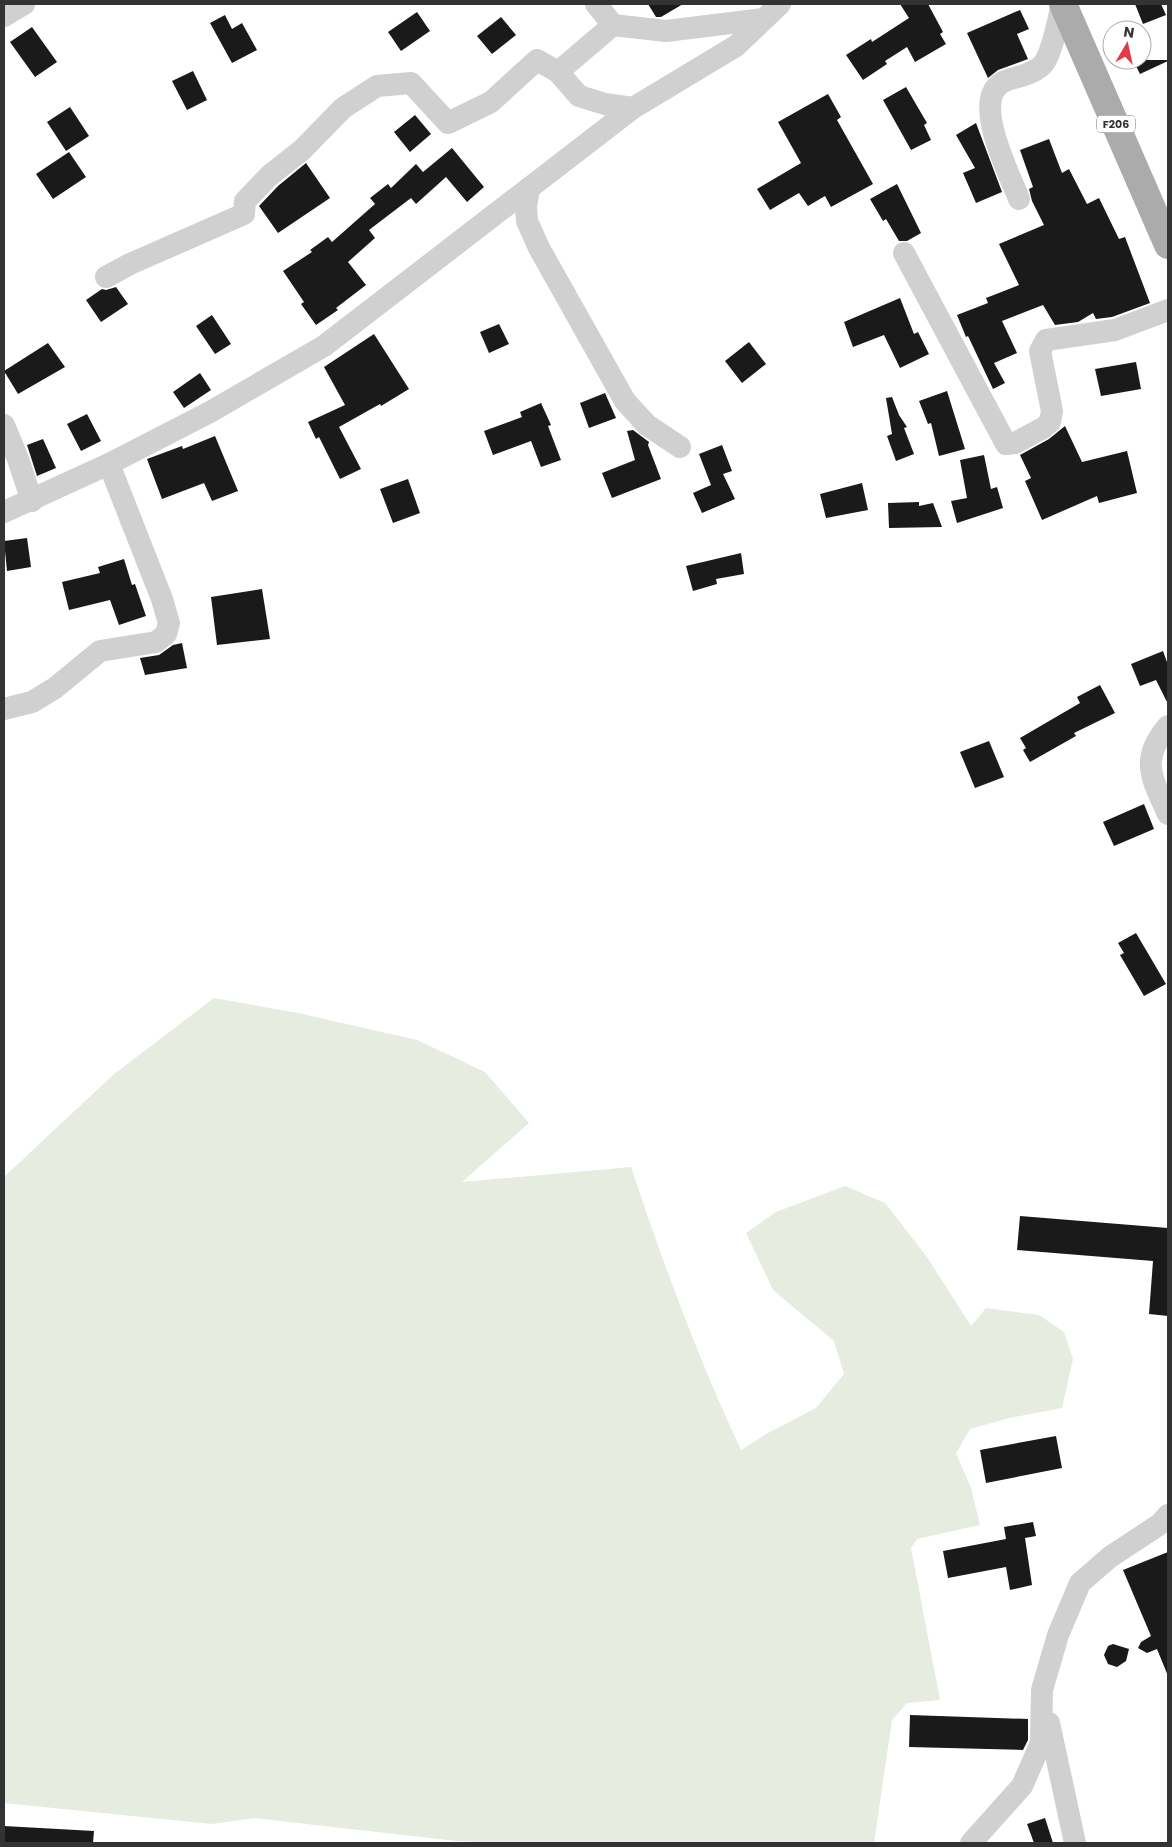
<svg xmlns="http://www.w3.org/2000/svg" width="1172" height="1847" font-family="Poppins,sans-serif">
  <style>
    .green { fill: #e6ecdf }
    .building { fill: #1a1a1a }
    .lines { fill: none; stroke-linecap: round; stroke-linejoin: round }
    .minor { stroke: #d0d0d0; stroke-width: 22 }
    .major { stroke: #ababab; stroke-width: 28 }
    .labels { text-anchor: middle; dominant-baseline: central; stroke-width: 5; stroke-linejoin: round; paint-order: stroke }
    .shield { fill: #fff; stroke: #707070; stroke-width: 1 }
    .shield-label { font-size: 11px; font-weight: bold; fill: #333 }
  </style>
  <rect width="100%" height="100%" fill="#fff"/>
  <!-- green -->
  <path class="green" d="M214,998L298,1013L417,1040L485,1072L529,1123L462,1182L631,1167C663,1263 698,1358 741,1450L768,1433L816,1408L844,1374L834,1341L773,1290L746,1233L776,1212L845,1186L885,1203L927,1257L971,1326L986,1308L1039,1315L1064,1332L1073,1359L1062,1408L1009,1418L970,1429L956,1453L971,1488L980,1525L917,1539L911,1548L940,1700L907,1703L892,1720L874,1843H504L456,1841L254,1818L212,1824L4,1803V1177L113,1075Z"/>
  <!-- building -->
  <g class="building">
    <path d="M648,4H683L661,17H656Z"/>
    <path d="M900,4H928L943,32L940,34L946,44L915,62L907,47L885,61L887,64L863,80L846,55L871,39L872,42L909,18Z"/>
    <path d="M1135,4H1161L1166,15L1143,24Z"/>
    <path d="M1020,10L1029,29L1017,34L1028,59L998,70L988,78L967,33Z"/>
    <path d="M417,12L430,31L401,51L388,32Z"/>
    <path d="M225,15L232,29L242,23L257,50L232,63L210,23Z"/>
    <path d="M501,17L516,35L492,54L477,36Z"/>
    <path d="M32,27L57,62L35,77L10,42Z"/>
    <path d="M1133,60H1168V61L1140,74Z"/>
    <path d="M193,71L207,100L187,110L172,81Z"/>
    <path d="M906,87L927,123L924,125L931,140L911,150L883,100Z"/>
    <path d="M828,94L841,117L837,120L873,184L831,207L825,196L808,206L799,193L770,210L757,189L801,163L778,122Z"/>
    <path d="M70,107L89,136L66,151L47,122Z"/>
    <path d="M415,115L431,134L410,152L394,132Z"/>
    <path d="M976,123L1002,192L976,203L963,173L975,168L956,135Z"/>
    <path d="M1049,139L1062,173L1069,169L1087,204L1099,198L1119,239L1125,237L1150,303L1112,317L1096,319L1093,313L1078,322L1055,325L1043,305L1002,321L1017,353L994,363L1005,383L993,389L968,336L966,337L957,315L988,303L986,298L1019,285L999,244L1044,225L1032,201L1029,189L1033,187L1020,150Z"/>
    <path d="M452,148L484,187L467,202L446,177L416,204L411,198L369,230L375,238L348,262L366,285L336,308L338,310L316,325L301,304L304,302L283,271L312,252L310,250L328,237L332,242L375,204L370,198L388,184L391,188L416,164L423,172Z"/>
    <path d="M69,152L86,177L53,199L36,174Z"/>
    <path d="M306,163L330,198L278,233L259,206L278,186Z"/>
    <path d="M897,184L921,233L907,241H899L886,219L883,221L870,199Z"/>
    <path d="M116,287L128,304L101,322L86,300L102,289L106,290Z"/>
    <path d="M900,298L914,334L918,332L929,354L900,368L884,335L853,347L844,322Z"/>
    <path d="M212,315L231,344L215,354L196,326Z"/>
    <path d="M499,324L509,344L489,353L480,332Z"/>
    <path d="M374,334L409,389L381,406L380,404L339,427L361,469L340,479L319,437L316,439L308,422L345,405L324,367Z"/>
    <path d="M749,342L766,364L742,383L725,361Z"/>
    <path d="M48,343L65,367L18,394L4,371Z"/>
    <path d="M1136,362L1141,389L1101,396L1095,369Z"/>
    <path d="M200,373L211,390L184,408L173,392Z"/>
    <path d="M947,391L965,449L939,456L931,423L928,424L919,401Z"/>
    <path d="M605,393L616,418L589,428L580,403Z"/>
    <path d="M892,397L899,415L907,427L904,428L914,454L896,461L887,436L892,434L886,398Z"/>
    <path d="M541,403L551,425L548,426L561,460L541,467L531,441L493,455L484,431L522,417L520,412Z"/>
    <path d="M87,414L101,441L81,451L67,424Z"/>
    <path d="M1065,426L1082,462L1127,451L1137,493L1099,503L1097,496L1042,520L1025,481L1031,478L1020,455L1049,439Z"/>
    <path d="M633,430L649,442L648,445L661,479L612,498L602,473L635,460L627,431Z"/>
    <path d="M215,436L238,491L212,501L204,483L162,499L147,459L182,446L183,449Z"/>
    <path d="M43,439L56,468L37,476L27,445Z"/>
    <path d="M722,445L732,471L723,474L735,499L702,513L693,493L711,485L699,454Z"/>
    <path d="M984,455L991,489L997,487L1003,508L957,523L951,501L967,498L960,460Z"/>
    <path d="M408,479L420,513L393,523L380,489Z"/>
    <path d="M862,483L868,510L826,518L820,494Z"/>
    <path d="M919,502V506L933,503L942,527L889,528L888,503Z"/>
    <path d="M27,538L31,567L7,571L4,541Z"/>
    <path d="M741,553L744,574L716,579L717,584L693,591L686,566Z"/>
    <path d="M124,559L132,585L135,584L146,616L119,625L110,600L69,610L62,582L100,573L98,567Z"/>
    <path d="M262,589L270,639L217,645L211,597Z"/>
    <path d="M182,643L187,668L145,675L140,658L159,655L173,645Z"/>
    <path d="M1163,651L1168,665V704L1156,680L1140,686L1131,664Z"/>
    <path d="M1100,685L1115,713L1074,733L1076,736L1030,762L1023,750L1026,748L1020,738L1080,703L1077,697Z"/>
    <path d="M989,741L1004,777L975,788L960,752Z"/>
    <path d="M1144,804L1154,829L1114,846L1103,822Z"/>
    <path d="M1136,933L1166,984L1144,996L1120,955L1124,953L1118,943Z"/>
    <path d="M1020,1216L1168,1228V1316L1149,1314L1153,1261L1017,1250Z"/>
    <path d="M1056,1436L1062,1468L986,1483L980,1450Z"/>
    <path d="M1033,1522L1036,1536L1025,1538L1032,1585L1010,1590L1006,1567L948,1578L943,1551L1006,1539L1004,1527Z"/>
    <path d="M1168,1552V1676L1157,1649L1147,1653L1138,1648L1141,1642L1151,1636L1123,1570Z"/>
    <path d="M1113,1644L1129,1649L1126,1661L1117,1667L1108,1664L1104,1655L1108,1646Z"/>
    <path d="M910,1715L1028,1719V1740L1023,1750L909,1747Z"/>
    <path d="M1045,1818L1053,1843H1034L1027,1824Z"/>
    <path d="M4,1826L94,1831L93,1843H4Z"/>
  </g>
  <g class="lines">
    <!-- minor -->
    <g class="minor">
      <path d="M4,16L24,4"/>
      <path d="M613,25L666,31L764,19"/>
      <path d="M558,72L613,25L596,4"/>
      <path d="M529,188L526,207L527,221L539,248L625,401L647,425L680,447"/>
      <path d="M1019,199C1010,175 970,99 1003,82C1016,76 1035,75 1044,63C1053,50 1058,20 1062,4"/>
      <path d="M904,253L1006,444L1015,443L1043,428L1050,422L1052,411L1040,351L1046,340L1115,330L1168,310"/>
      <path d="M106,277L130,264L244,214L245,201L269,176L302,150L343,108L377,86L411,83L448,123L491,102L537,60L558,72L579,96L605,104L633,108"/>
      <path d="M4,425L18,459L32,501"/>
      <path d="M4,512L109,464L210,412L324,346L633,108L736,46L780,4"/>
      <path d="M4,709L32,702L55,688L100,651L156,642L166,634L169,623L162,599L109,464"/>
      <path d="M1168,726C1139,760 1152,778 1168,814"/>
      <path d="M1049,1723L1075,1843"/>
      <path d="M971,1843L1022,1786L1041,1743L1042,1690L1058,1635L1080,1583L1110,1557L1160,1524L1168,1515"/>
    </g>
    <!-- major -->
    <path class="major" d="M1063,4L1168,245"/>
  </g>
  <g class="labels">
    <!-- shield labels -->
    <rect class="shield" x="1097" y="115.5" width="38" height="17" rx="4"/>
    <g class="shield-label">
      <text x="1116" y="124">F206</text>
    </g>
  </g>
  <!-- border -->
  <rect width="1172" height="1847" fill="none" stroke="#333333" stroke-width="10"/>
  <!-- north arrow -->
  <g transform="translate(1127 45) rotate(9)"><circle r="24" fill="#ffffff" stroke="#adadad"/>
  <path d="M0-4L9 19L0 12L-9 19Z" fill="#e63946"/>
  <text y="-8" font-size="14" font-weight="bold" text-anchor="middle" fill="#333333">N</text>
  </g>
</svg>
